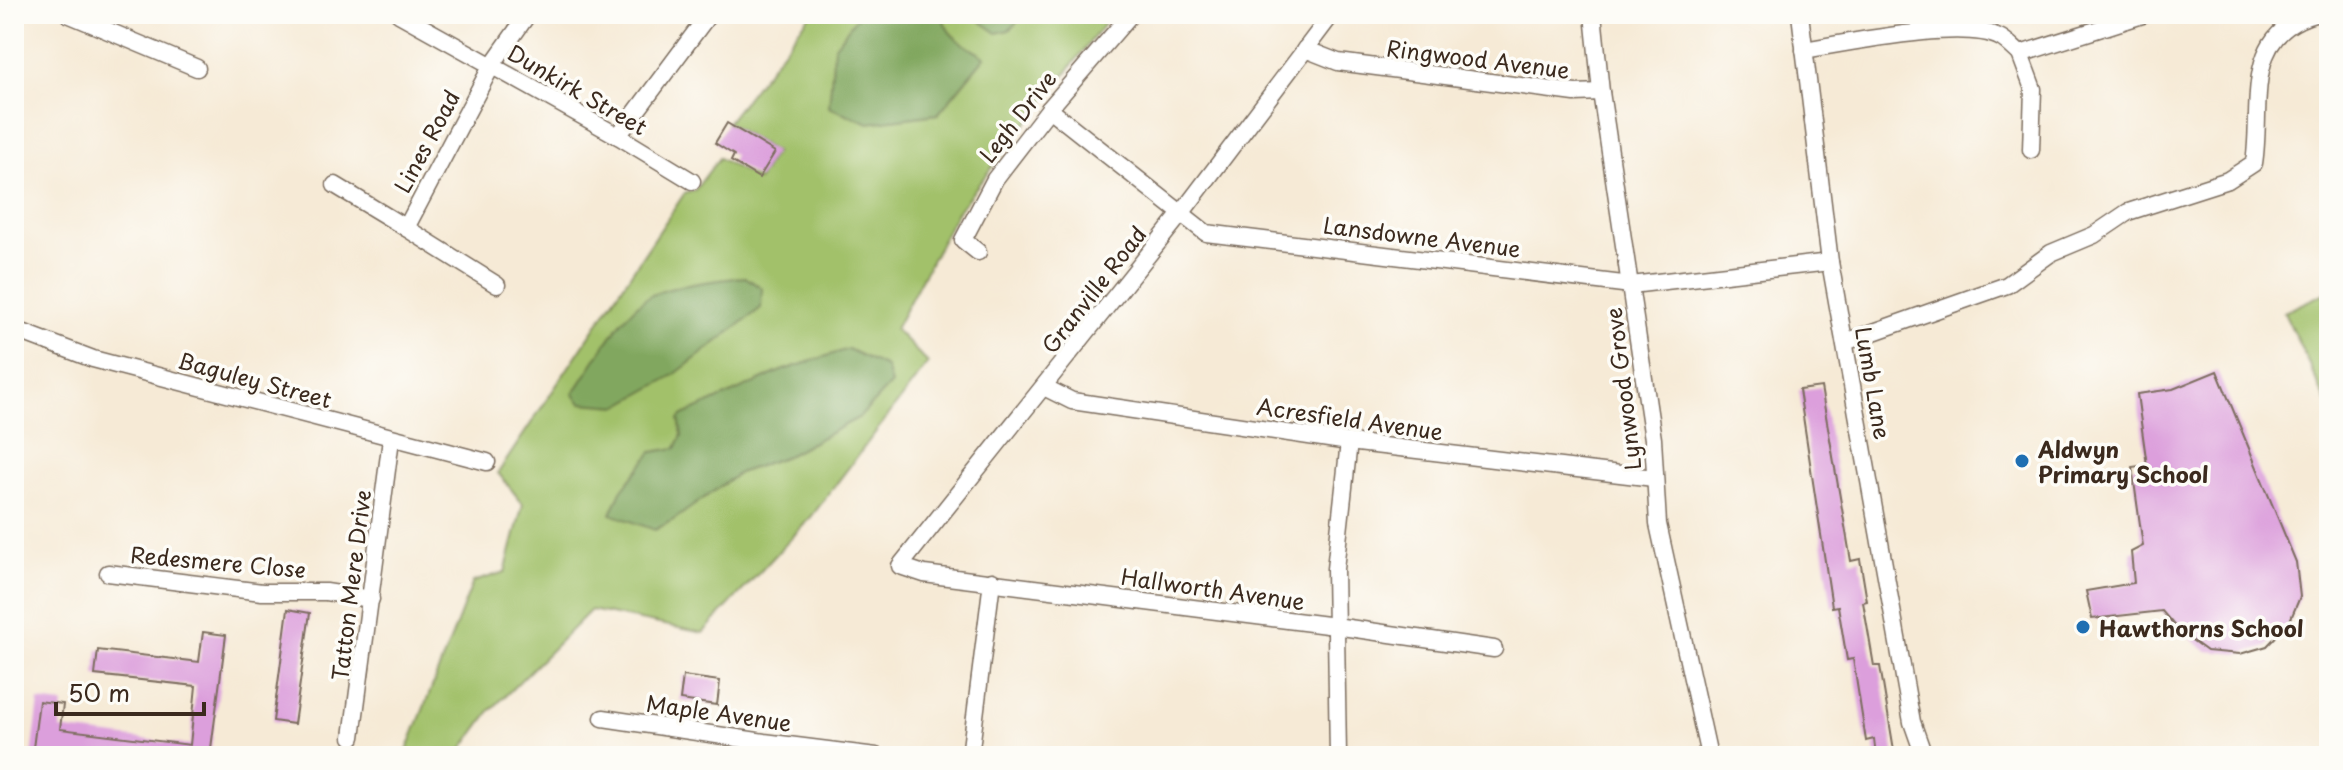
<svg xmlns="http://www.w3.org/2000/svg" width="2343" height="770" font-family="'Playpen Sans',sans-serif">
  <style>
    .green { fill: #a2c16a; stroke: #6e7644; stroke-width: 2 }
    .forest { fill: #81a75e; stroke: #5e683e; stroke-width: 2 }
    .building { fill: #dc9fdc }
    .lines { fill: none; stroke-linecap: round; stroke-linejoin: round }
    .street-casing { stroke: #7c6d5e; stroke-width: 19 }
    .street { stroke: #fff; stroke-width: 16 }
    .poi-dot { fill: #1f6fb2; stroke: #fdfcf7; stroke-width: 3 }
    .labels { text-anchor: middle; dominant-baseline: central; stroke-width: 7; stroke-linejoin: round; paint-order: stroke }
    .street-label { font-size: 22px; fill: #3b2a1e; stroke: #fdfcf7 }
    .poi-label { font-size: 22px; font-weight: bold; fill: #3b2a1e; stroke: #fdfcf7; text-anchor: start }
  </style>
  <rect width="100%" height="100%" fill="#fdfcf7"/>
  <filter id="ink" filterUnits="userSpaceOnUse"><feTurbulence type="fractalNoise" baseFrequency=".0125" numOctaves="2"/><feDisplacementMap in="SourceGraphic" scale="16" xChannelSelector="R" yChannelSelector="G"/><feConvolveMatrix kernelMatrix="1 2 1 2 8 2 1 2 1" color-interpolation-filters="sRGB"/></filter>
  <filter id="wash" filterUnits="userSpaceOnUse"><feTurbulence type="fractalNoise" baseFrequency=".006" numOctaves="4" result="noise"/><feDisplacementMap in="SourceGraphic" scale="32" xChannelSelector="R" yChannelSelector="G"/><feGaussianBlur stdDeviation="1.8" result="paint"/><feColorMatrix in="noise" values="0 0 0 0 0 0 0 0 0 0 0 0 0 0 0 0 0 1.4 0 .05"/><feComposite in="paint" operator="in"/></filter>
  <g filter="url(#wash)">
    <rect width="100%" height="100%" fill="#f6ead6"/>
    <!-- green -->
    <g class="green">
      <path d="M811,14H1112L957,212L895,329L928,363L811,517L703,633L591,610L490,711L457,756H405L473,582L505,572L523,504L498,473L684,194L695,190L719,158L758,180L775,152L727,123Z"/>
      <path d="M2329,291V407L2284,312Z"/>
    </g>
    <!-- forest -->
    <g class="forest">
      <path d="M859,14H943C944,37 968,46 985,57L938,114L869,123L829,107L834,47Z"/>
      <path d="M970,14H1026L1009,30L997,33Z"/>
      <path d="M745,277L762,288L761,308L674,375L619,406L581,403L573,394C592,367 621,313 648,297C669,285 720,280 745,277Z"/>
      <path d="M848,349L886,367L891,384L860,417L789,455L739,473L675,519L655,530L611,514L621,491L652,452L676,448L682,435L679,419L683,415L781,371Z"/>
    </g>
    <g id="blocks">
      <!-- building -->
      <g class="building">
        <path d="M727,123L775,152L759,178L731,161L734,155L715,143Z"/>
        <path d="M2217,371L2296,562L2300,597L2289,623L2267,646L2240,654L2207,651L2178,630L2162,611L2092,619L2086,591L2134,583L2131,552L2143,546L2132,467L2147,465L2137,394L2173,389Z"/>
        <path d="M1821,387L1851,561L1860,559L1867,601L1863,602L1874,666H1880L1895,756H1876L1874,739L1866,741L1853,659L1847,660L1838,606L1832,607L1799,390Z"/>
        <path d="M288,609L310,613L294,724L273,721Z"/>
        <path d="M203,632L226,635L210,756H32L39,701L63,704L60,729L190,745L196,686L95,675L98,650L199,662Z"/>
        <path d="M683,676L720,681L717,705L680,700Z"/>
      </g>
    </g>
  </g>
  <g filter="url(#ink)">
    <use href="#blocks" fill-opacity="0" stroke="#7c6d5e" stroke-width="2"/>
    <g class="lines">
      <defs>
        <g id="street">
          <path d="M68,14L197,68"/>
          <path d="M399,14L618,136L692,181"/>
          <path d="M1332,14L1180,215L900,566L924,574L1335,626L1494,649"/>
          <path d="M1593,14L1601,92L1653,439L1658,524L1709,756"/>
          <path d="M1800,14L1830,262L1912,722L1924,756"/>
          <path d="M1305,49L1338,62L1575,93L1601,92"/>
          <path d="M1804,50C1847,43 1965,18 2001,38C2008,42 2014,49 2020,54L2146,14"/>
          <path d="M2020,54L2033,89L2031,150"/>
          <path d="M1049,109L1206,233L1631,285L1830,262"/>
          <path d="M618,136L709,14"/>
          <path d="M335,185L406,228"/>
          <path d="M978,252L963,240L995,179L1049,109L1131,14"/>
          <path d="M497,285L406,228L492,65L528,14"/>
          <path d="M14,329L93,359L487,462"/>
          <path d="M1845,342L2007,285L2051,253L2094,235L2128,212L2228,180L2254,163C2263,107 2241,35 2314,14"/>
          <path d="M1044,387L1072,401L1349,442L1654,478"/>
          <path d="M108,573L262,592H326L371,599"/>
          <path d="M603,718L764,742L876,756"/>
          <path d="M352,737L391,439"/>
          <path d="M970,756L992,581"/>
          <path d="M1338,756L1335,569L1349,442"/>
        </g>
      </defs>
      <!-- street casing -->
      <use href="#street" class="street-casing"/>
      <!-- street -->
      <use href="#street" class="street"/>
    </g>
  </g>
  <!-- markers -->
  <g class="poi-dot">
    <circle cx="2022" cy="461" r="8"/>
    <circle cx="2083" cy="627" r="8"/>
  </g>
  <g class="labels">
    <!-- street labels -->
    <g class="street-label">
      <text transform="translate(1478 58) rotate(7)">Ringwood Avenue</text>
      <text transform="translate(578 89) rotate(30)">Dunkirk Street</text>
      <text transform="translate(1017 116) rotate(-52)">Legh Drive</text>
      <text transform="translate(426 141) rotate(-62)">Lines Road</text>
      <text transform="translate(1422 236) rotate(7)">Lansdowne Avenue</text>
      <text transform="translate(1093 289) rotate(-52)">Granville Road</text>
      <text transform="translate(255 379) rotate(15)">Baguley Street</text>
      <text transform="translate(1874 383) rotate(80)">Lumb Lane</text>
      <text transform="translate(1622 389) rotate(-97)">Lynwood Grove</text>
      <text transform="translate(1350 418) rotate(8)">Acresfield Avenue</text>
      <text transform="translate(218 561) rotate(5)">Redesmere Close</text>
      <text transform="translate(350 585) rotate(-83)">Tatton Mere Drive</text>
      <text transform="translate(1213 588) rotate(8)">Hallworth Avenue</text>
      <text transform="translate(719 712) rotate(8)">Maple Avenue</text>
    </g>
    <!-- poi labels -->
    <g class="poi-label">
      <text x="2038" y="448">Aldwyn<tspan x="2038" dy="25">Primary School</tspan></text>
      <text x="2099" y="627">Hawthorns School</text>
    </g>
  </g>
  <!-- margin -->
  <rect width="2343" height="770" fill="none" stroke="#fdfcf7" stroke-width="48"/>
  <!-- scale -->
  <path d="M56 702v12h148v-12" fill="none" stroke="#3b2a1e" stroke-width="4"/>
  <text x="68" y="702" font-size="24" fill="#3b2a1e" stroke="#fdfcf7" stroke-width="6" paint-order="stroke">50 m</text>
</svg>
